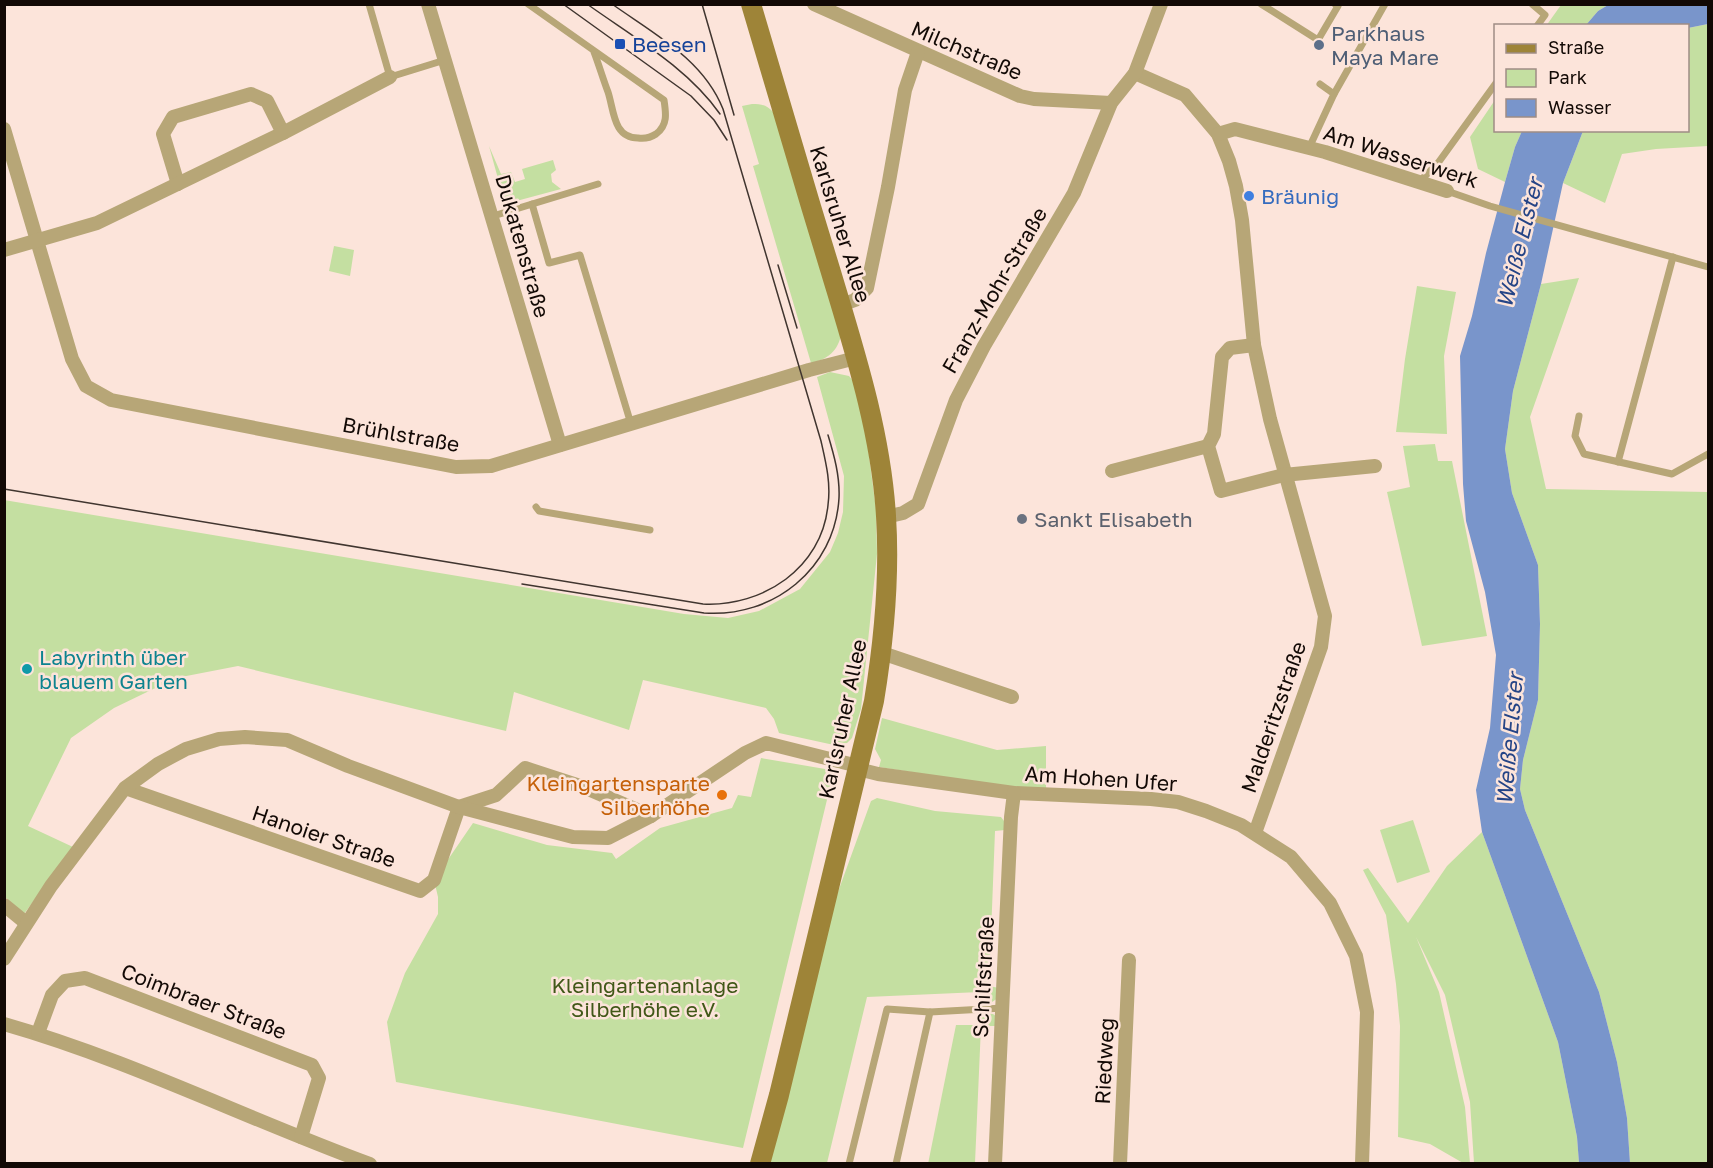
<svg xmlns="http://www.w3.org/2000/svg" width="1713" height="1168" font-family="'Golos Text',sans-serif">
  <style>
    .green { fill: #c4dfa1 }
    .water { fill: #7995cb }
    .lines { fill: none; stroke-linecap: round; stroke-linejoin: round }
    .lane { stroke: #b7a677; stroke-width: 7 }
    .street { stroke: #b7a677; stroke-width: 14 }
    .secondary { stroke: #9e8438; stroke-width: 20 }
    .tram { stroke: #40352f; stroke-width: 1.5 }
    .transit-dot { fill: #1a4fb4; stroke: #fce4da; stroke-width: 2 }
    .service-dot { fill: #5c6f8a; stroke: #fce4da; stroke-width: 2 }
    .shop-dot { fill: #3f7fe0; stroke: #fce4da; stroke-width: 2 }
    .worship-dot { fill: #6b7280; stroke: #fce4da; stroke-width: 2 }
    .culture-dot { fill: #0f9aa8; stroke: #fce4da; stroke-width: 2 }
    .food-dot { fill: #e8710a; stroke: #fce4da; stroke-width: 2 }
    .labels { text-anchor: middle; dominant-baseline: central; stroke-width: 5; stroke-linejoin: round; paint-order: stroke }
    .service-label { font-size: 21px; fill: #4e5e75; stroke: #fce4da; text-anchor: start }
    .transit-label { font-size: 21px; fill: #164399; stroke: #fce4da; text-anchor: start }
    .street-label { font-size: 21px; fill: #120905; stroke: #fce4da }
    .shop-label { font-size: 21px; fill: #366cbe; stroke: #fce4da; text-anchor: start }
    .worship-label { font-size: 21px; fill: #5b616d; stroke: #fce4da; text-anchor: start }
    .culture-label { font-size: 21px; fill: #0d838f; stroke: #fce4da; text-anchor: start }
    .food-label { font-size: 21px; fill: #c56008; stroke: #fce4da; text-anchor: end }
    .park-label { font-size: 21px; fill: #415818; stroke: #fce4da }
    .water-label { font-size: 22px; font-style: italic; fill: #254486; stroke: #fce4da }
  </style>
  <rect width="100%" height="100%" fill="#fce4da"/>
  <!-- green -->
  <g class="green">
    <path d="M1561,5H1608L1598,11L1586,25L1546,26Z"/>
    <path d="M1708,24V146L1656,149L1622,154L1605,203L1563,183L1583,131L1688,130V28Z"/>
    <path d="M1495,100L1496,130L1522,131L1515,147L1505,182L1478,169L1470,137Z"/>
    <path d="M752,104C762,104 767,105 774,113L841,334C839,350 827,360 811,363L753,166L759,164L742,106Z"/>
    <path d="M489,146L501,174L511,172L515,182L525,179L522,169L553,160L556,170L551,174L552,182L561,189L505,204Z"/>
    <path d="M334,246L354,250L350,276L329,271Z"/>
    <path d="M1579,278L1530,417L1546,489L1708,492V1163H1630L1627,1118L1617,1062L1599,992L1525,810L1520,789L1523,760L1538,700L1540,624L1538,565L1512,493L1505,449L1513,391L1541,284Z"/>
    <path d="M1417,286L1456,292L1444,356L1447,434L1396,432L1405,359Z"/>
    <path d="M830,372L849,376L854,382L865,425L876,509L877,554L861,709L852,738L847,743L834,745L779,733L774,719L766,708L643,680L629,730L514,692L506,731L238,666L176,678L114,708L71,738L28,826L73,847L24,914L4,896V500L684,614L728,618L759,611L800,589L830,552L838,533L843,512L844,476L817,377Z"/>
    <path d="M1435,444L1438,461H1452L1487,636L1422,646L1387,492L1410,487L1403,446Z"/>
    <path d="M882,718L997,750L1046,746V793L879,767L881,760L875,749Z"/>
    <path d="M761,758L825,769L832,779L743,1148L396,1082L387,1022L405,973L438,914V897L434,880L473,823L547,845L612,853L616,859L660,828L732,808L738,795L751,797Z"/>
    <path d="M877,798L935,811L1001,817L1004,821L1005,830L995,831L989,986L999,988L998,998L989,1004H981L980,992L867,997L827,1163L760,1164L806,980L871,801Z"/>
    <path d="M1413,820L1430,872L1397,883L1380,830Z"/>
    <path d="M1482,832L1558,1042L1577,1137L1579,1163H1474L1470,1102L1445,995L1416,937L1439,992L1465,1107L1470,1163H1463L1430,1144L1398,1137L1400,1026L1396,984L1386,915L1363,870L1368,868L1408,923L1447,866Z"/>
    <path d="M981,1013L993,1014L997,1017V1026H981L975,1163L928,1164L956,1025H981Z"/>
  </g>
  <!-- water -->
  <g class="water">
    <path d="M1608,5H1708V24L1688,28V26L1586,25L1598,11Z"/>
    <path d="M1522,131H1583L1563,183L1541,284L1513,391L1505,449L1512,493L1538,565L1540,624L1538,700L1523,760L1520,789L1525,810L1599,992L1617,1062L1627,1118L1630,1163H1579L1577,1137L1558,1042L1482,832L1476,790L1490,728L1496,655L1485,592L1466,521L1463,484L1460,356L1472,316L1486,253L1505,182L1515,147Z"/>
  </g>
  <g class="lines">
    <!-- lane -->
    <g class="lane">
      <path d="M369,4L390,77L445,60"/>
      <path d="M528,4L664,100C666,113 668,125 656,134C650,138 645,139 638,138C613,138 614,110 608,92C603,79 599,65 594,52"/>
      <path d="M1261,4L1318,40L1338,6L1335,4"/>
      <path d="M1532,4L1545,15L1537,26"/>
      <path d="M1334,94L1385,4"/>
      <path d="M1309,148L1334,94L1320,84"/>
      <path d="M1420,181L1438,163L1496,83"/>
      <path d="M1447,191L1490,206L1708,267"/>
      <path d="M532,204L549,263L580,255L631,424"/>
      <path d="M493,216L598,184"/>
      <path d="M1579,416L1575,436L1584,454L1672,474L1708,454"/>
      <path d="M1618,462L1673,257"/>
      <path d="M536,507L539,511L650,530"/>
      <path d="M849,1164L887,1009L930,1012L1003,1008"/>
      <path d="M896,1164L930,1012"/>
    </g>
    <!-- street -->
    <g class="street">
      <path d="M428,4L560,445"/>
      <path d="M814,4L1020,96L1034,99L1111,103"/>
      <path d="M1135,73L1185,95L1218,134L1229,161L1236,186L1242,220L1254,345L1270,419L1325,616L1321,647L1255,833"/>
      <path d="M4,129L72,359L86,386L111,400L456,467L491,466L809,370L856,358"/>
      <path d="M1218,134L1235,129L1325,152L1447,191"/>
      <path d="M178,184L163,134L173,117L251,94L267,101L283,133"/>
      <path d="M4,250L97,223L283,133L390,77"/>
      <path d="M841,305L855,300L867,288L888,187L905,90L918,52"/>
      <path d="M1254,345L1230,348L1222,357L1214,434L1208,446L1221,491L1284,475L1375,466"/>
      <path d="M1112,471L1208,446"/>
      <path d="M886,517L903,513L918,504L956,400L984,346L1074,193L1111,103L1135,73L1161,4"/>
      <path d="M882,653L1012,697"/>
      <path d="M858,769L878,774L1014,793L1151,799L1178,802L1206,811L1241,825L1291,857L1330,903L1356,956L1367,1012L1362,1164"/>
      <path d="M125,788L420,891L434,880L459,807"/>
      <path d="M459,807L496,795L525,768L586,788L651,816"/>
      <path d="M4,905L26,923"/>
      <path d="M4,959L51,886L125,788L158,764L186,749L219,739L245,737L287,740L348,766L459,807L573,837L608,838L651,816L745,753L766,743L858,766"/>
      <path d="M4,1024C130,1060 247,1119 370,1164"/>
      <path d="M38,1033L52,995L65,981L85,978L312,1065L319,1078L301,1137"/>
      <path d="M995,1164L1011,817L1014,793"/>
      <path d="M1120,1164L1129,960"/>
    </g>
    <!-- secondary -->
    <path class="secondary" d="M751,4C777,93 803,181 830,269C854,349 881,432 886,516C890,578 884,640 874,701L779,1095L760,1164"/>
    <!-- tram -->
    <g class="tram">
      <path d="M563,4L691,96L714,120L727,140"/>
      <path d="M587,4C633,37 687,67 720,114"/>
      <path d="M702,4L734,115"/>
      <path d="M778,265L797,328"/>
      <path d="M4,489L703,604C763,607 822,568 828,505C831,483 826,463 821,441L723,109C703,59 654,34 612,4"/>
      <path d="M522,584L704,613C773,618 835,569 839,498C840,476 834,455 828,435"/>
    </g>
  </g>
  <!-- markers -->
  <rect class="transit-dot" x="614" y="38" width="12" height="12" rx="3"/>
  <circle class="service-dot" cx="1319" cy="45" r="6"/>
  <circle class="shop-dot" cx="1249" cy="196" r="6"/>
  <circle class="worship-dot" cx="1022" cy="519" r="6"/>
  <circle class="culture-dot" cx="27" cy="669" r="6"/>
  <circle class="food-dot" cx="722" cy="795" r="6"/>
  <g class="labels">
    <!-- service labels -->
    <g class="service-label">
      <text x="1331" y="33">Parkhaus<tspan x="1331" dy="24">Maya Mare</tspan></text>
    </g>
    <!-- transit labels -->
    <g class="transit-label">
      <text x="632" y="44">Beesen</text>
    </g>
    <!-- street labels -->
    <g class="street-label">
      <text transform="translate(967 50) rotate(23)">Milchstraße</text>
      <text transform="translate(1401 156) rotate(18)">Am Wasserwerk</text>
      <text transform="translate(841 224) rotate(73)">Karlsruher Allee</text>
      <text transform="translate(523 246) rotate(74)">Dukatenstraße</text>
      <text transform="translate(994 290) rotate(-60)">Franz-Mohr-Straße</text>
      <text transform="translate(401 434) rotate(10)">Brühlstraße</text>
      <text transform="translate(1273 717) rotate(-71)">Malderitzstraße</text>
      <text transform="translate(842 719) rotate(-78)">Karlsruher Allee</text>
      <text transform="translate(1101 778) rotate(4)">Am Hohen Ufer</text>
      <text transform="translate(324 836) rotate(19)">Hanoier Straße</text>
      <text transform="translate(983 977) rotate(-87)">Schilfstraße</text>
      <text transform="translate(204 1001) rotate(21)">Coimbraer Straße</text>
      <text transform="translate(1104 1061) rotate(-87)">Riedweg</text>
    </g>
    <!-- shop labels -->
    <g class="shop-label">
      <text x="1261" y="196">Bräunig</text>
    </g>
    <!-- worship labels -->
    <g class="worship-label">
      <text x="1034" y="519">Sankt Elisabeth</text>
    </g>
    <!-- culture labels -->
    <g class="culture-label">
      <text x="39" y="657">Labyrinth über<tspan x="39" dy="24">blauem Garten</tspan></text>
    </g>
    <!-- food labels -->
    <g class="food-label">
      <text x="710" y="783">Kleingartensparte<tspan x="710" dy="24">Silberhöhe</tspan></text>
    </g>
    <!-- park labels -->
    <g class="park-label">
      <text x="645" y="985">Kleingartenanlage<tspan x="645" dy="24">Silberhöhe e.V.</tspan></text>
    </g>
    <!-- water labels -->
    <g class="water-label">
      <text transform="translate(1519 243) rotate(-76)">Weiße Elster</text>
      <text transform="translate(1509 739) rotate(-85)">Weiße Elster</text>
    </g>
  </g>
  <!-- border -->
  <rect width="1713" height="1168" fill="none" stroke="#120905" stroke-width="12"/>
  <!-- legend -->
  <rect x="1494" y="24" width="195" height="108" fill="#fce4da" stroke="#9e8c85" stroke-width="1.5"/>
  <rect x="1506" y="44" width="30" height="9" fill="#9e8438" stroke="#9e8c85" stroke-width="1.5"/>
  <text x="1548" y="54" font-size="18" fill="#120905">Straße</text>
  <rect x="1506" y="69" width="30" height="18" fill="#c4dfa1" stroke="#9e8c85" stroke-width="1.5"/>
  <text x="1548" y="84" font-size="18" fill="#120905">Park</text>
  <rect x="1506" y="99" width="30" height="18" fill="#7995cb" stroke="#9e8c85" stroke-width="1.5"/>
  <text x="1548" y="114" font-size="18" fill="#120905">Wasser</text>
</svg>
